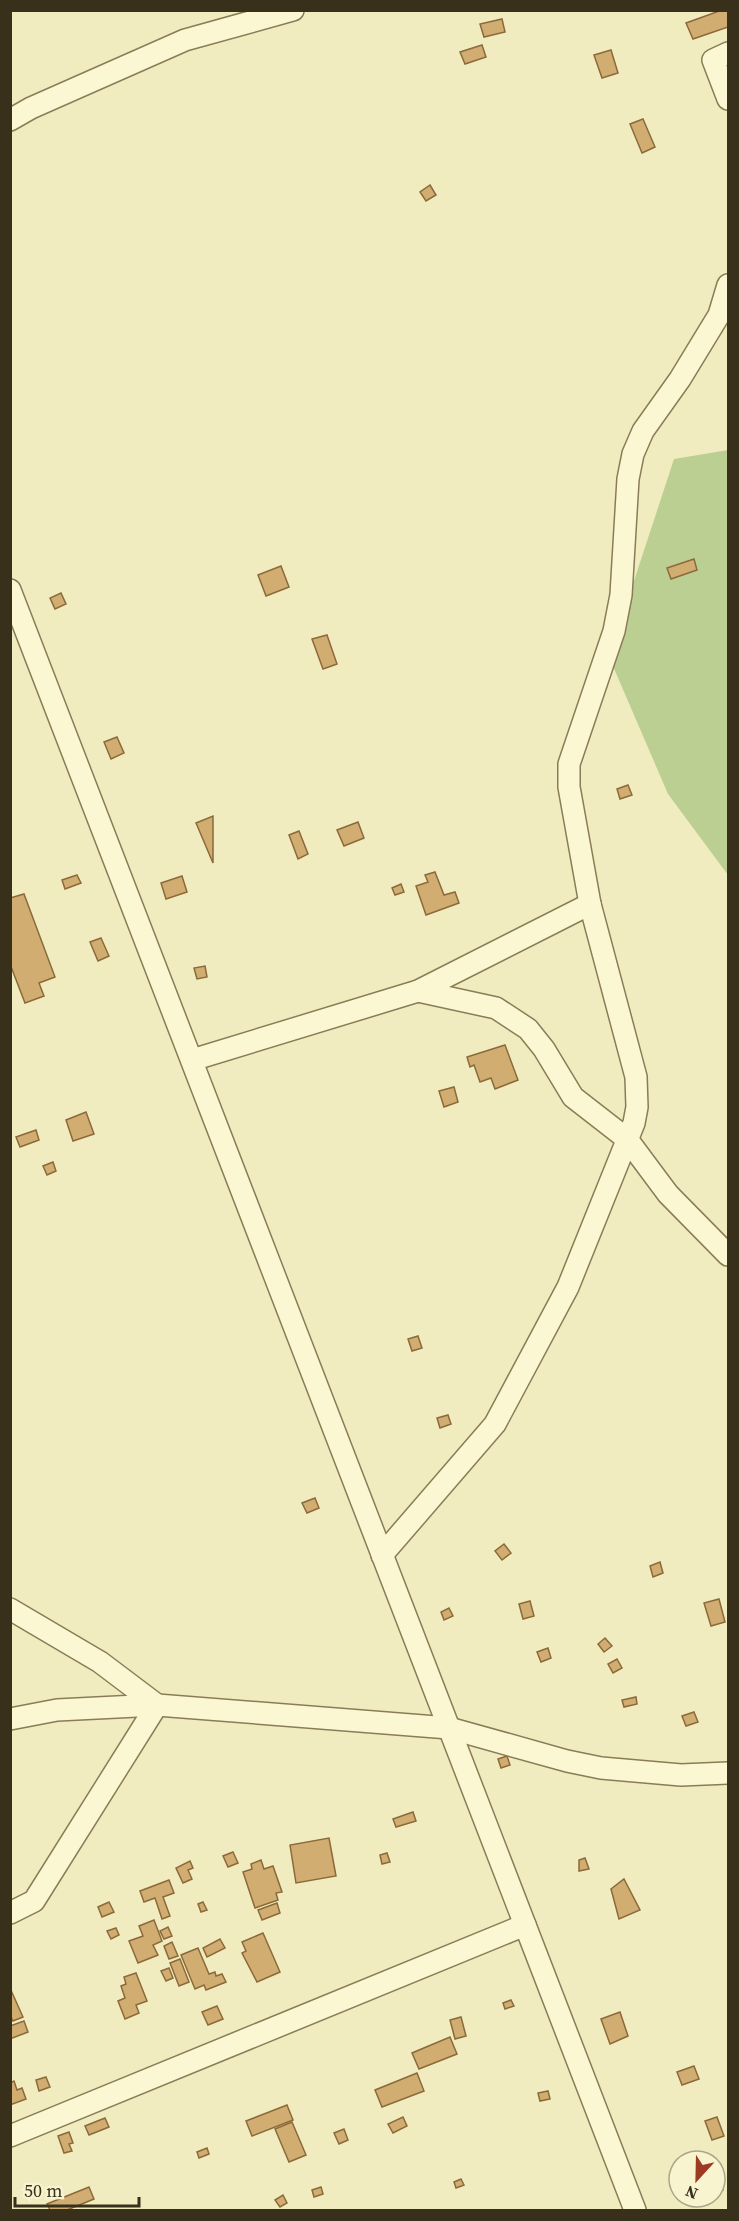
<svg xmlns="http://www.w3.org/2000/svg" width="739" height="2221" font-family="'Source Serif 4',serif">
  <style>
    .green { fill: #bccf92 }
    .building { fill: #d1ad72; stroke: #8b6a3a; stroke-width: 1.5 }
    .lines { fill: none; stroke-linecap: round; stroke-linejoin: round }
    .minor-casing { stroke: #8a7c56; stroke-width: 24 }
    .minor { stroke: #fbf7d3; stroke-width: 21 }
  </style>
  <rect width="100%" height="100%" fill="#f1ecbf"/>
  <!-- green -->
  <path class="green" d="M728,450V875L668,794L609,657L674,459Z"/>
  <!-- building -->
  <g class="building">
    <path d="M722,10H728V27L693,39L686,23Z"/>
    <path d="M502,19L505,32L484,37L480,24Z"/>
    <path d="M482,45L486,57L465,64L460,52Z"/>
    <path d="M611,50L618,73L602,78L594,55Z"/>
    <path d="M643,119L655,147L642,153L630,124Z"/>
    <path d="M430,185L436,195L426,201L420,192Z"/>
    <path d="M694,559L697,570L671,579L667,568Z"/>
    <path d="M281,566L289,587L266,596L258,575Z"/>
    <path d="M61,593L66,604L55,609L50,598Z"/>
    <path d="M327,635L337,664L323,669L312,639Z"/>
    <path d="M117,737L124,753L111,759L104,742Z"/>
    <path d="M628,785L632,795L620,799L617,789Z"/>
    <path d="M213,816V863L196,823Z"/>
    <path d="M358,822L364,838L344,846L337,830Z"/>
    <path d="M299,831L308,854L298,859L289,835Z"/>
    <path d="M435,872L444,895L455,892L459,903L426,915L416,886L428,882L425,875Z"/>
    <path d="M77,875L81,883L65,889L62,880Z"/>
    <path d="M182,876L187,892L166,899L161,883Z"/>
    <path d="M401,884L404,892L395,895L392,888Z"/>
    <path d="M24,894L55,977L39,983L44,996L25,1003L10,964V898Z"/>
    <path d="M101,938L109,956L98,961L90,942Z"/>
    <path d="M205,966L207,977L197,979L194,968Z"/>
    <path d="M505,1045L518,1080L495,1089L491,1078L480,1082L474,1065L470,1067L467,1057Z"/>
    <path d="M454,1087L458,1102L444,1107L439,1091Z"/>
    <path d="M86,1112L94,1134L73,1141L66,1120Z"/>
    <path d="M36,1130L39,1140L20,1147L16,1137Z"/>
    <path d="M53,1162L56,1171L47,1175L43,1166Z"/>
    <path d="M418,1336L422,1348L412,1351L408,1339Z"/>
    <path d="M448,1415L451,1424L440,1428L437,1418Z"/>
    <path d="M315,1498L319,1508L307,1513L302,1503Z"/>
    <path d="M504,1544L511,1553L502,1560L495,1551Z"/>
    <path d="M660,1562L663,1573L653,1577L650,1566Z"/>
    <path d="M719,1599L725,1622L711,1626L704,1603Z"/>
    <path d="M530,1601L534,1616L523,1619L519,1604Z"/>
    <path d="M449,1608L453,1616L444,1620L441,1612Z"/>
    <path d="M605,1638L612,1646L604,1652L598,1644Z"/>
    <path d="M548,1648L551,1658L541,1662L537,1652Z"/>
    <path d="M617,1659L622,1668L613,1673L608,1664Z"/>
    <path d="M636,1697L637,1704L624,1707L622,1700Z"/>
    <path d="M694,1712L698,1722L686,1726L682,1716Z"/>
    <path d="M507,1756L510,1765L501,1768L498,1759Z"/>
    <path d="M413,1812L416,1821L396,1827L393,1819Z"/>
    <path d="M329,1838L336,1876L296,1883L290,1845Z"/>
    <path d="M233,1852L238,1863L228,1867L223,1856Z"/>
    <path d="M387,1853L390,1862L382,1864L380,1855Z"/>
    <path d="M585,1858L589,1869L579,1871V1860Z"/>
    <path d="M261,1860L264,1869L273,1866L282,1892L276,1893L278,1900L255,1908L243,1872L252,1869L251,1864Z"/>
    <path d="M190,1861L193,1868L188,1870L192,1879L183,1883L176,1868Z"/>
    <path d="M624,1879L640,1910L619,1919L611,1889Z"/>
    <path d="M169,1880L174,1893L163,1897L170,1916L162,1919L155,1898L144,1902L140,1891Z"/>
    <path d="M109,1902L114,1912L102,1917L98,1907Z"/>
    <path d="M203,1902L207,1910L201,1912L198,1904Z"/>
    <path d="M277,1903L280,1913L262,1920L258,1910Z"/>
    <path d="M154,1920L162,1941L153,1945L158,1955L138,1963L129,1941L143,1936L139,1926Z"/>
    <path d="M168,1927L172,1936L164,1939L160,1931Z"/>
    <path d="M116,1928L119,1935L111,1939L107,1931Z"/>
    <path d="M263,1933L280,1972L257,1982L242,1953L246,1951L242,1942Z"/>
    <path d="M220,1939L225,1948L207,1957L203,1948Z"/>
    <path d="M172,1942L178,1956L169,1959L164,1946Z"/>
    <path d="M198,1948L209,1974L215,1972L216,1976L222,1974L226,1982L206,1990L204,1985L195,1989L181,1955Z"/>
    <path d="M180,1959L189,1982L179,1986L170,1963Z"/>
    <path d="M169,1968L173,1978L166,1981L161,1971Z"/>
    <path d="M136,1973L147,2001L136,2005L139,2013L125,2019L118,2001L125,1998L121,1986L126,1984L124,1977Z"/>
    <path d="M10,1988L23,2017L13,2021L10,2015Z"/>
    <path d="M511,2000L514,2006L505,2009L503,2003Z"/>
    <path d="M217,2006L223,2019L208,2025L202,2012Z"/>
    <path d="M620,2012L628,2036L610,2044L601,2019Z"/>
    <path d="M461,2017L466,2036L455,2039L450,2020Z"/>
    <path d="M24,2021L28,2032L10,2039V2026Z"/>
    <path d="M450,2037L457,2054L419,2069L412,2053Z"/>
    <path d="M694,2066L699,2079L682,2085L677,2072Z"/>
    <path d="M417,2073L424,2091L382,2107L375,2090Z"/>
    <path d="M46,2077L50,2087L39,2091L36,2080Z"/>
    <path d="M14,2081L17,2090L22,2088L26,2099L10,2105V2083Z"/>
    <path d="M548,2091L550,2099L540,2101L538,2093Z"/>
    <path d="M287,2105L293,2120L252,2136L246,2121Z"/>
    <path d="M403,2117L407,2126L393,2133L388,2124Z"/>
    <path d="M717,2117L724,2136L712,2140L705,2121Z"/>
    <path d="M105,2118L109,2127L89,2135L85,2126Z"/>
    <path d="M292,2122L306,2155L289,2162L275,2129Z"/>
    <path d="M344,2129L348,2140L339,2144L334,2133Z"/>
    <path d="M69,2132L73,2143L69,2144L72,2151L64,2153L58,2136Z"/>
    <path d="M207,2148L209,2154L199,2158L197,2152Z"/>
    <path d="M715,2172L723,2190L715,2194Z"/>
    <path d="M461,2179L464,2185L456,2188L454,2182Z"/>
    <path d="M89,2187L94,2199L67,2210H50L47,2204Z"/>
    <path d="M321,2187L323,2194L314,2197L312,2190Z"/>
    <path d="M283,2195L287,2203L280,2207L275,2200Z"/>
    <path d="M692,2197H707L695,2203Z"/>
  </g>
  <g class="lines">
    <defs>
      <g id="minor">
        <path d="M728,53L713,60L728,99"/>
        <path d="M10,120L31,108L185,40L293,10"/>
        <path d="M10,590L635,2210"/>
        <path d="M418,991L496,1008L528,1029L544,1049L573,1097L627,1139L668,1194L728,1255"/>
        <path d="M192,1060L418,991L590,904"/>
        <path d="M382,1555L495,1424L568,1287L634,1123L637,1107L636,1077L590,904L569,787V764L614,631L621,595L628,479L633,454L643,431L680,379L719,315L728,285"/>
        <path d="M10,1609L100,1662L157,1705"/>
        <path d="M10,1719L57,1710L157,1705L449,1728L567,1761L601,1768L681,1775L728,1773"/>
        <path d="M10,1913L34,1901L157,1705"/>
        <path d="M10,2136L525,1925"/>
      </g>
    </defs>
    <!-- minor casing -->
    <use href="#minor" class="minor-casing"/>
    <!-- minor -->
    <use href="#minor" class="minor"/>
  </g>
  <!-- border -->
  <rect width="739" height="2221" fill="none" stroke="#39301c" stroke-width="24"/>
  <!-- north arrow -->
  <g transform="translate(697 2179) rotate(202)"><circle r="28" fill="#f7f4cf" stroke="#aba687" stroke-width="1.5"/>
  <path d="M0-4.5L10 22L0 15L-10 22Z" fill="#9d3a22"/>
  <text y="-9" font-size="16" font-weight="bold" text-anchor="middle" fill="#39301c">N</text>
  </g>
  <!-- scale -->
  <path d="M15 2197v9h124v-9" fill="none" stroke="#39301c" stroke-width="3"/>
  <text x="24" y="2197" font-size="18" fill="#39301c" stroke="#f7f4cf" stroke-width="4.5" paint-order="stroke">50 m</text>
</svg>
